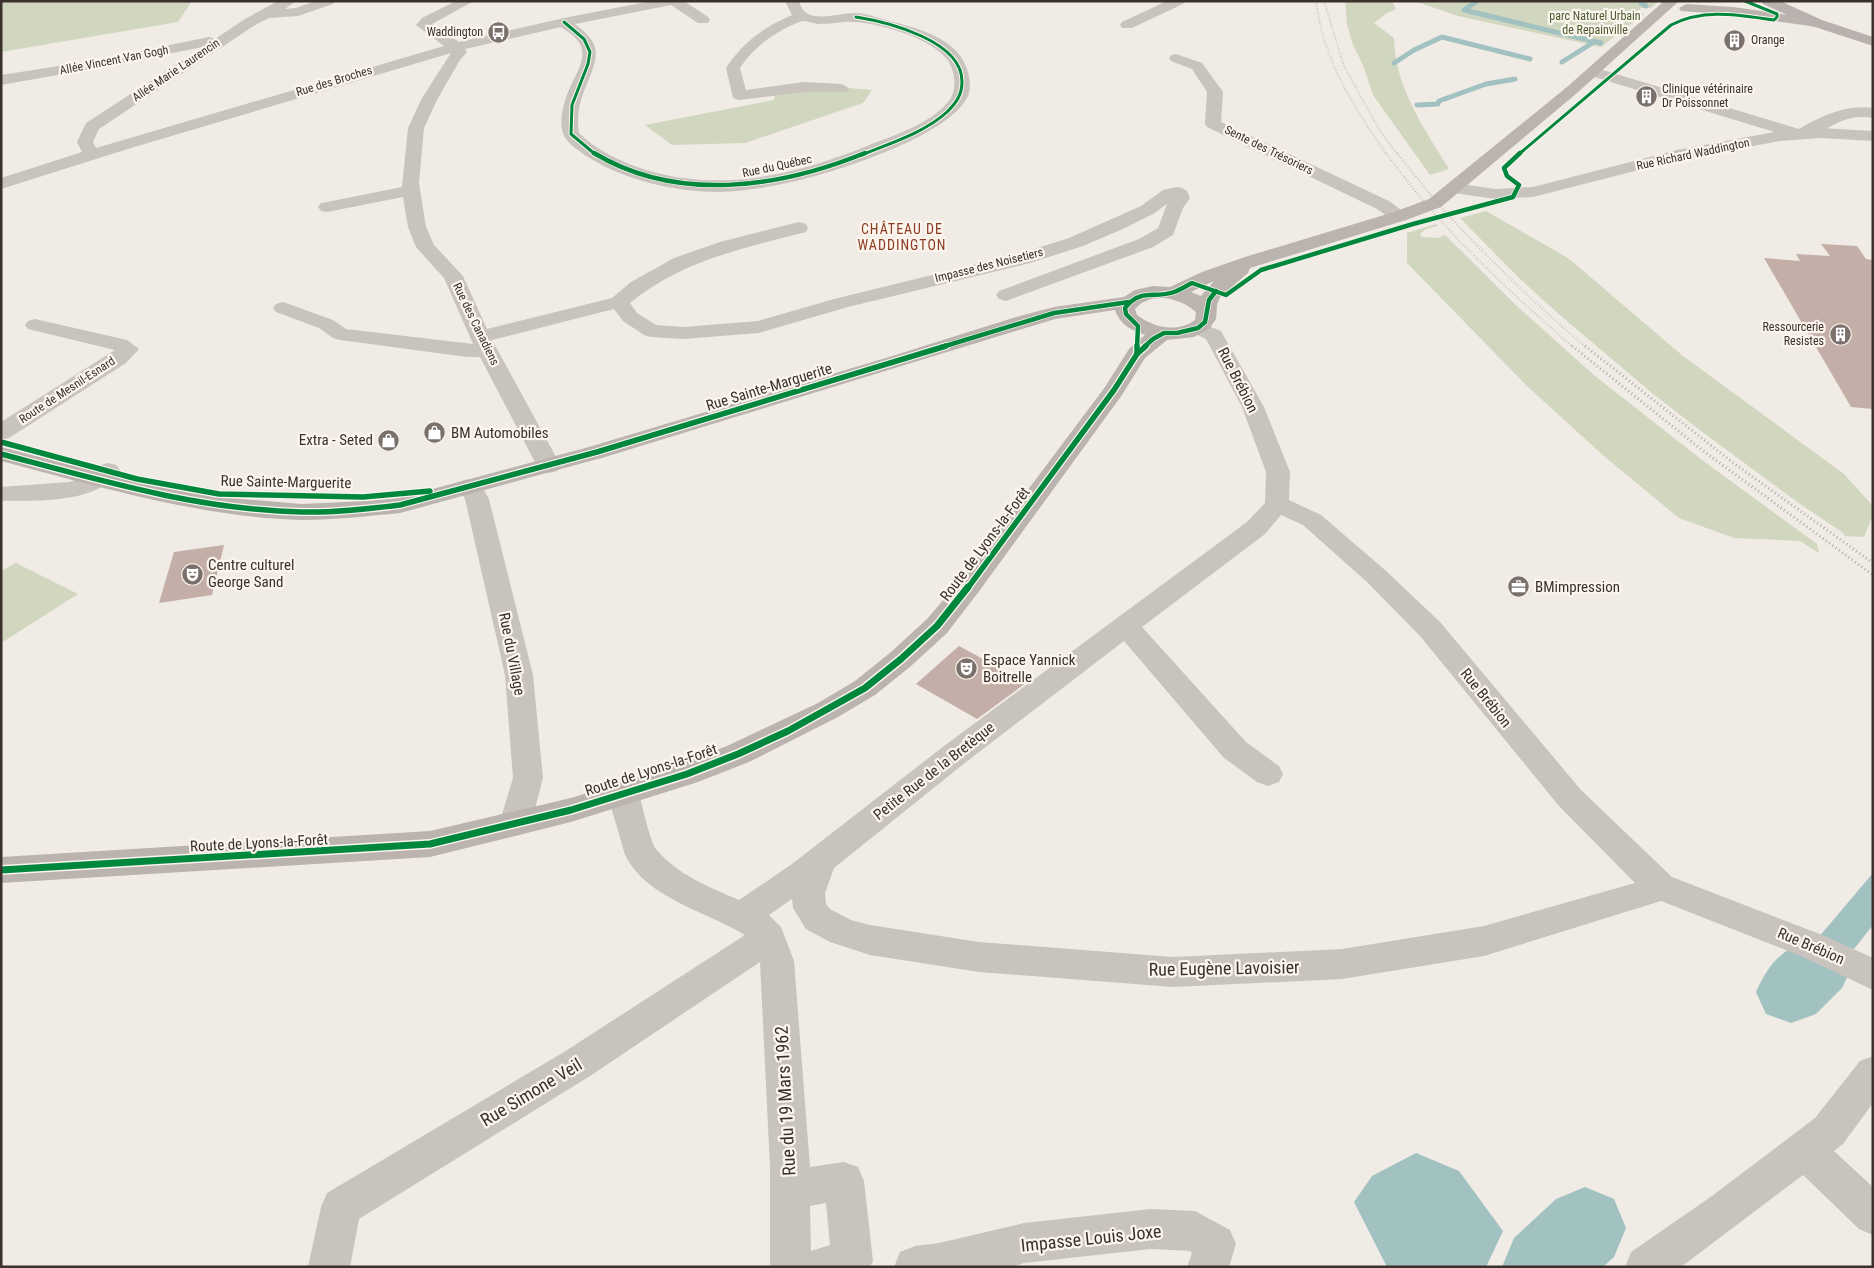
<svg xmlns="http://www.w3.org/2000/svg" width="1874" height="1268" font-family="'Roboto Condensed',sans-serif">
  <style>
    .green { fill: #d1d6bf }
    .water { fill: #a1c2c1 }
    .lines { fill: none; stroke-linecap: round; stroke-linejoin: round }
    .stream { stroke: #a1c2c1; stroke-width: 5 }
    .river { fill: #a1c2c1; fill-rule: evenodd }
    .building { fill: #c3afa7 }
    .minor { fill: #c9c3be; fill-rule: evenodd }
    .tertiary { fill: #c9c3be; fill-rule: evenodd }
    .secondary { fill: #bab3ae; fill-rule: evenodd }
    .primary { fill: #b8b1ad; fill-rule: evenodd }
    .rail-far2 { stroke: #b1aca8; stroke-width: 2; stroke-dasharray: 0.5 2; stroke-linecap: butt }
    .rail-far1 { stroke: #b1aca8; stroke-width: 2.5; stroke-dasharray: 0.5 2.5; stroke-linecap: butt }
    .rail { stroke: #b1aca8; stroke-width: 3; stroke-dasharray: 1 3; stroke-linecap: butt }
    .cycleway-far3-casing { stroke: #fbf5ee; stroke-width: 5 }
    .cycleway-far2-casing { stroke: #fbf5ee; stroke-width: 6 }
    .cycleway-far1-casing { stroke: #fbf5ee; stroke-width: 8 }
    .cycleway-casing { stroke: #fbf5ee; stroke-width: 10 }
    .cycleway-far3 { stroke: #00873e; stroke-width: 3 }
    .cycleway-far2 { stroke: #00873e; stroke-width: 4.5 }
    .cycleway-far1 { stroke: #00873e; stroke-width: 5.5 }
    .cycleway { stroke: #00873e; stroke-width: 7 }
    .labels { text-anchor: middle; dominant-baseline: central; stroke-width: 4.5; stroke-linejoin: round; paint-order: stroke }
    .far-park-label { font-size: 12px; fill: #4a5a2e; stroke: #fbf5ee }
    .far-poi-label { font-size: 12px; fill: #3b302b; stroke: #fbf5ee; text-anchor: end }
    .far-street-label { font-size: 12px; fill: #3b302b; stroke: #fbf5ee }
    .far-neighbourhood-label { font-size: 14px; letter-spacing: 1px; fill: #8c3b22; stroke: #fbf5ee }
    .street-label { font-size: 15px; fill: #3b302b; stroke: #fbf5ee }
    .poi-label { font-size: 15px; fill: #3b302b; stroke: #fbf5ee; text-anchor: start }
    .near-street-label { font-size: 18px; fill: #3b302b; stroke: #fbf5ee }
  </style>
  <rect width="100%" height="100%" fill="#f0ebe5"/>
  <!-- green -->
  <g class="green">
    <path d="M1,1H192L178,22L1,52Z"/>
    <path d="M1345,1H1392L1396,9L1385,14L1374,23L1394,38C1394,85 1425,130 1449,169L1430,175L1373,95L1363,65L1353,45L1347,24Z"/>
    <path d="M1414,1H1659L1651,8H1641L1638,11L1644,14L1601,47L1458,16Z"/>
    <path d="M849,88L872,90L863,103L745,143L672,145L645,125L774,100L775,94L810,90L842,92Z"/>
    <path d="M1486,211L1568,258L1683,356L1844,474L1873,506V515L1864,537L1845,536L1842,532L1800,504L1701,431L1652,393L1561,316L1518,277L1460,218Z"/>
    <path d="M1436,224L1437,226L1426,229L1420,234L1421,237L1438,238L1445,235L1519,308L1595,376L1702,460L1817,544L1819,553L1800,541L1734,538L1679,518L1605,457L1528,387L1407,263V233Z"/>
    <path d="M16,563L78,594L1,643V571Z"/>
  </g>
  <!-- water -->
  <g class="water">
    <path d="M1873,873V925L1854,949L1818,938Z"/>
    <path d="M1416,1153L1459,1171L1503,1231L1486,1267H1387L1354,1202L1372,1176Z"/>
  </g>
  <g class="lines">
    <!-- stream -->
    <g class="stream">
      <path d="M1477,1L1464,10L1601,43"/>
      <path d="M1643,1L1641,3L1646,6"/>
      <path d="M1562,62L1594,42"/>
      <path d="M1394,63L1414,50L1442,37L1530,59"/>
      <path d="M1417,105L1438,104L1439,101L1486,84L1515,79"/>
    </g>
    <!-- river -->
    <g class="river">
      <path d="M1817,937L1842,946L1852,967L1842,988L1816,1014L1791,1023L1766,1014L1756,992C1771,959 1783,949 1817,937Z"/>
      <path d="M1585,1187L1614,1199L1626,1228L1614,1257L1603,1267H1502L1514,1238L1556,1199Z"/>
    </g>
  </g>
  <!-- building -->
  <g class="building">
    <path d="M1821,244L1857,246L1866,259L1873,260V409L1851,407L1764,258L1800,261L1796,254L1830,256Z"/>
    <path d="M224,545L212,595L159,603L174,552Z"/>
    <path d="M959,646L972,653L1026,683L977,719L916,684Z"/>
  </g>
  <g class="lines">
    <!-- minor -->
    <g class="minor">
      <path d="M278,1H296L285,9L296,8L315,1H335L333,4L298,16L269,18L255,25L99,129L93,142L96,148L444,46L416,25L422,18L456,1H474L432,24L459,42L564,18L651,1H684L708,17L710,20L708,23H698L671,5L575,24C602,44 599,55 587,84C580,99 576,116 579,133C595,149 616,159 637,167C716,195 797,175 872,144C898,134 929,124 948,102C954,95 955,87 954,77C953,70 950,62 945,57C926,36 871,20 844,22C835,23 826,24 817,24C813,23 807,21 803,21C800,21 795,24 792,25C771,35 753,48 740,68L746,90L804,82L841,84L846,86L849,89L846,92H804L739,100L733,98L726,68C743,42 764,27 792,15L785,1H799C801,7 803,11 808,14C821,20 841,13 855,13C867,13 878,18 890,21C919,29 959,38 968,72C970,80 971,89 968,96C949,137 831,174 787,183C765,188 742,191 720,192C676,192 626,181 588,157C580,152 566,143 563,133C558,117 566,94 574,79C579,69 585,58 581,46C577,37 568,32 561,27L465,49L467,52L460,60L438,98L424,128L419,183L426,227L434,245L463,276L487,329L612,298L631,282L674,258L720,242L799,222L806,224L808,228L806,232C743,248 681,261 630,303L637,313L656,325L683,327L758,321L834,299L1018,254L1069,238L1141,206L1163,190L1176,187L1182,188L1187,191L1190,198L1183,208L1173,235L1153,247L1006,301L999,299L996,295L999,291L1139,239L1158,228L1167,204L1153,214L1125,228L1083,246L1030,263L848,307L759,333L683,339L651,337L644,335L623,321L614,309L492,340L561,466L557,471L549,473L541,471L537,466L480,357H467L340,340L333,338L319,328L276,312L273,308L276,304L283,302L333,320L346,329L473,344L444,278L416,247L408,227L403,197L327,212L321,211L318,207L321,203L327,202L402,187L408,128L422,98L451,53L131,148L1,189V178L82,152L77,142L86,123L203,47L91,69L1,85V75L91,61L209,37L215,39L245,19Z"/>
      <path d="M1167,1H1185L1183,4L1132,28H1122L1120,25L1122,22Z"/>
      <path d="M1176,54L1202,63L1223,92L1221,122L1389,201L1409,216L1406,220C1394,223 1386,215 1377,209L1207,127L1205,124L1207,92L1192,69L1171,61L1169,58L1171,55Z"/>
      <path d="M1593,67L1799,129C1820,116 1847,104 1873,108V118C1845,113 1832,128 1809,137C1805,138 1801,138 1797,139L1588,75L1585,72L1588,69Z"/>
      <path d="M35,319L127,340L139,349L126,363L9,438L1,440V422L115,350L28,329L25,325L28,321Z"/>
      <path d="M1198,322L1221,331L1264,407L1290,472L1289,500L1321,515L1385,570L1440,622L1581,790L1672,877L1825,936L1873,958V990L1801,956L1661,901L1484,956L1342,979L1173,987L979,972L870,955L830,942L806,929L793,908L792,899L769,915L781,927L794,961L810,1167L844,1162L858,1167L864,1181L873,1261L870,1267H770V1167L760,962L590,1076L359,1219L350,1267H308L321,1207L327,1193L564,1052L745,935C706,911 647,899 625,855L607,793L612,785L623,781L634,785L639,793C642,805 650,841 656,849C677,875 710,887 739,900L792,864L944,746L1247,522L1265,503L1266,472L1242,407L1206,339L1191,332L1188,328L1191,324ZM1281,515L1303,525L1367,582L1420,636L1559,806L1635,883L1484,926L1342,949L1173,957L979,942L870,925L851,920L830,909L826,904L825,893L834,868L966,762L1124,641L1224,758L1257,782L1268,786L1279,782L1283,774L1279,766L1246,742L1142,627L1265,534ZM826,1203L830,1245L811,1251L810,1206Z"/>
      <path d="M108,463L116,465L120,470C96,505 38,500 1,501V487L69,482C84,478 93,466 108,463Z"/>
      <path d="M470,479L479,481L489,499L533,675L543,778L531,824L526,833L515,836L504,833L499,824L513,778L505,675L465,499L458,486L461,481Z"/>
      <path d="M1873,1056V1103L1843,1144L1834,1151L1873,1187V1235L1859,1229L1803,1175L1681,1267H1625L1631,1252L1712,1196L1815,1118L1860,1061Z"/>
      <path d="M1151,1209L1195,1211L1230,1230L1236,1244L1229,1267H1187L1192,1253L1190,1251L1151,1249L1024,1263L1011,1267H894L900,1252L915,1246L939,1243L1024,1223Z"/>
    </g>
    <!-- tertiary -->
    <path class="tertiary" d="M1821,128L1873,131V141L1821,138L1780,141L1678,160L1533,197L1495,199L1454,193L1448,192L1445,188L1448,184L1454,183L1495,189L1533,187L1677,150L1780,131Z"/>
    <!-- secondary -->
    <g class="secondary">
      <path d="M1664,1H1679L1577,93L1441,207L1406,220L1250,268L1248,273L1220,297L1217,305L1216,319L1210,328L1194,337L1167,340L1145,358L1122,395L980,590L947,633L911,666L875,695L838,717L749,762L698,782L571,822L430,857L1,883V857L430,831L571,798L677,765L727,746L818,703L855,681L891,652L927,619L962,578L1105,387L1129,349L1145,335C1131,330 1120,325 1115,310L1055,319L605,457L400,513C368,516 334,520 302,520C199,517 100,487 1,461V447L139,483L230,498L302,504L367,501L399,498L589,447L889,357L1016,317L1054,307L1124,297L1135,290L1153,286L1170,287L1202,272L1245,257L1394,212L1429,199L1567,87ZM1214,281L1201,296L1191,292ZM1165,298C1177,300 1187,304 1196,312L1195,320C1178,333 1154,328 1137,315L1135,309C1144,299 1153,298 1165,298Z"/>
      <path d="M1686,4L1733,7L1817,19L1824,23L1817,27L1733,15L1681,11L1679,8Z"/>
    </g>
    <!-- primary -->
    <path class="primary" d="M1761,1H1780L1822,20L1873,37V46L1812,26L1763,4Z"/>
    <!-- rail-far2 -->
    <g class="rail-far2">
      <path d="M1316,1C1318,14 1320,27 1324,39C1337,81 1362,119 1387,155"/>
      <path d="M1324,1L1344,66L1380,131L1398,155"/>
    </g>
    <!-- rail-far1 -->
    <g class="rail-far1">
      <path d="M1386,153C1438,226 1506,289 1573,347"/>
      <path d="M1397,153C1453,226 1517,288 1586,347"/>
    </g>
    <!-- rail -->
    <g class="rail">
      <path d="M1572,346L1706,453L1873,575"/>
      <path d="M1585,346L1732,462L1873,563"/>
    </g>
    <defs>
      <g id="cycleway-far3">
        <path d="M856,17C888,22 963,41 962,82C962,95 956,103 947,112C924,133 890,143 862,155"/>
        <path d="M564,22L584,39L590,52L588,64L572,105L571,134L596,155"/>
        <path d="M1518,155L1671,25C1704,8 1738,15 1774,20L1777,17V14L1745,1"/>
      </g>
      <g id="cycleway-far2">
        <path d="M594,153C677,203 779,188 865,153"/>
        <path d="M942,347L1054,313L1129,302"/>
        <path d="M1137,347L1138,326L1126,314L1125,308C1140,288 1154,299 1174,292C1180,290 1186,286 1192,283L1226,295L1261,270L1413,224L1513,197L1519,185L1507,176L1504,168L1520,153"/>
        <path d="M1144,347L1153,339L1164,333H1177L1198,328L1205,322L1209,300L1216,291"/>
      </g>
      <g id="cycleway-far1">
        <path d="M1137,354V346"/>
        <path d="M1,442L137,479L219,494L363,497L430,491"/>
        <path d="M1,454C99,480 199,510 302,512C334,513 368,509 400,505L597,452L946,346"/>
        <path d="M967,589L1114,390L1137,354L1146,346"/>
      </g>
      <path id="cycleway" d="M1,870L430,844L571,810L687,774L738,754L788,731L865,688L901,659L937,626L968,587"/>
    </defs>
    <!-- cycleway-far3 casing -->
    <use href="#cycleway-far3" class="cycleway-far3-casing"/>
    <!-- cycleway-far2 casing -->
    <use href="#cycleway-far2" class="cycleway-far2-casing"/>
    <!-- cycleway-far1 casing -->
    <use href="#cycleway-far1" class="cycleway-far1-casing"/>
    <!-- cycleway casing -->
    <use href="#cycleway" class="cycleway-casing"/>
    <!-- cycleway-far3 -->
    <use href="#cycleway-far3" class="cycleway-far3"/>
    <!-- cycleway-far2 -->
    <use href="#cycleway-far2" class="cycleway-far2"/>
    <!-- cycleway-far1 -->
    <use href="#cycleway-far1" class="cycleway-far1"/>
    <!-- cycleway -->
    <use href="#cycleway" class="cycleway"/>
  </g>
  <!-- icons -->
  <defs>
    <symbol id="bus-disc" viewBox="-11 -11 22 22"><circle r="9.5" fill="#7a716c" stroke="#fbf5ee"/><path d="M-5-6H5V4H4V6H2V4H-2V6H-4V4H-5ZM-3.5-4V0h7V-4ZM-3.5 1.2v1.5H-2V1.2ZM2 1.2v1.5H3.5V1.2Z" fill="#fff"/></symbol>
    <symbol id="building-disc" viewBox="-11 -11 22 22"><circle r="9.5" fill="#7a716c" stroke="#fbf5ee"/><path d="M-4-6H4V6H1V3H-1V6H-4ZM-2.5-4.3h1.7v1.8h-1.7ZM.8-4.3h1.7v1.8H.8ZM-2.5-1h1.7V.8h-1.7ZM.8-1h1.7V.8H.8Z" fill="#fff"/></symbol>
    <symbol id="shop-disc" viewBox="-11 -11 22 22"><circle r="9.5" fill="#7a716c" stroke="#fbf5ee"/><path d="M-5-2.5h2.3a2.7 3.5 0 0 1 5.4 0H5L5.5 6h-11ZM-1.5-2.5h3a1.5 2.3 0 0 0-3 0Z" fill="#fff"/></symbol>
    <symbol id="theatre-disc" viewBox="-11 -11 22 22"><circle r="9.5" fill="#7a716c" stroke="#fbf5ee"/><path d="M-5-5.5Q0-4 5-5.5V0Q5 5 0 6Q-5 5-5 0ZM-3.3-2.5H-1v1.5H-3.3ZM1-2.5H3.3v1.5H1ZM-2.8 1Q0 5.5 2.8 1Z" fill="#fff"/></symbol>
    <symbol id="office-disc" viewBox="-11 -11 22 22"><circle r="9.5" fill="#7a716c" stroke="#fbf5ee"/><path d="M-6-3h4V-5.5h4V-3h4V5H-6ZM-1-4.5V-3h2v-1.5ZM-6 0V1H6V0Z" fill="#fff"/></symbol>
  </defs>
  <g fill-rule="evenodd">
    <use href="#bus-disc" x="486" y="20" width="25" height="25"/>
    <use href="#building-disc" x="1722" y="28" width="25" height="25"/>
    <use href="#building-disc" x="1634" y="84" width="25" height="25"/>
    <use href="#building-disc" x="1828" y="322" width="25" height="25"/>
    <use href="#shop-disc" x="422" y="420" width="25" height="25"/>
    <use href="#shop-disc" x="376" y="428" width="25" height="25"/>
    <use href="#theatre-disc" x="180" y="562" width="25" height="25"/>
    <use href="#office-disc" x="1506" y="574" width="25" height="25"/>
    <use href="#theatre-disc" x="954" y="656" width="25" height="25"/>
  </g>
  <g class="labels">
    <!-- far-park labels -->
    <g class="far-park-label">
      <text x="1595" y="16">parc Naturel Urbain<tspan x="1595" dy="14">de Repainville</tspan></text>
    </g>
    <!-- far-poi labels -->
    <g class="far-poi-label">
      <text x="483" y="32">Waddington</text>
      <text x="1751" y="40" text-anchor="start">Orange</text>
      <text x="1662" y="89" text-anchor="start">Clinique vétérinaire<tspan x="1662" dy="14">Dr Poissonnet</tspan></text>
      <text x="1824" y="327">Ressourcerie<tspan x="1824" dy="14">Resistes</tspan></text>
    </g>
    <!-- far-street labels -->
    <g class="far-street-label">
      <text transform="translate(114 60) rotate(-11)">Allée Vincent Van Gogh</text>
      <text transform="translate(176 70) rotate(-34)">Allée Marie Laurencin</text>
      <text transform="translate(334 81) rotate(-17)">Rue des Broches</text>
      <text transform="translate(1269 150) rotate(26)">Sente des Trésoriers</text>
      <text transform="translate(1693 154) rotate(-12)">Rue Richard Waddington</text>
      <text transform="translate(777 166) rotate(-12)">Rue du Québec</text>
      <text transform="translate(989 265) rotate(-14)">Impasse des Noisetiers</text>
      <text transform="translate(476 324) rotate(64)">Rue des Canadiens</text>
      <text transform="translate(67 390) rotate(-33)">Route de Mesnil-Esnard</text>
    </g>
    <!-- far-neighbourhood labels -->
    <g class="far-neighbourhood-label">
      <text x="902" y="229">CHÂTEAU DE<tspan x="902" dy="16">WADDINGTON</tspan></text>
    </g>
    <!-- street labels -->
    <g class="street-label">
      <text transform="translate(1238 380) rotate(63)">Rue Brébion</text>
      <text transform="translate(769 387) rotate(-17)">Rue Sainte-Marguerite</text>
      <text transform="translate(286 482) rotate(1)">Rue Sainte-Marguerite</text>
      <text transform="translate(985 544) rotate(-53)">Route de Lyons-la-Forêt</text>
      <text transform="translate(512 654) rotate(79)">Rue du Village</text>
      <text transform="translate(1486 698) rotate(51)">Rue Brébion</text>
      <text transform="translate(651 770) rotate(-18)">Route de Lyons-la-Forêt</text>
      <text transform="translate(934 771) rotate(-38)">Petite Rue de la Bretèque</text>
      <text transform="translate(259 843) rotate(-3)">Route de Lyons-la-Forêt</text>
      <text transform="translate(1811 946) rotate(23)">Rue Brébion</text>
    </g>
    <!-- poi labels -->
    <g class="poi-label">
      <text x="451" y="433">BM Automobiles</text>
      <text x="373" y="440" text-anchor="end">Extra - Seted</text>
      <text x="208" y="565">Centre culturel<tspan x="208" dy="17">George Sand</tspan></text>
      <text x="1535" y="587">BMimpression</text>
      <text x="983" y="660">Espace Yannick<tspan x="983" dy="17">Boitrelle</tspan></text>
    </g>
    <!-- near-street labels -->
    <g class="near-street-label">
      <text transform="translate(1224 968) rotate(-1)">Rue Eugène Lavoisier</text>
      <text transform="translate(531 1092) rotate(-31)">Rue Simone Veil</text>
      <text transform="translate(785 1101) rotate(-93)">Rue du 19 Mars 1962</text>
      <text transform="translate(1091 1238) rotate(-6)">Impasse Louis Joxe</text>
    </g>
  </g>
  <!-- border -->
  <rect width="1874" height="1268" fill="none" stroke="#3b302b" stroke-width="5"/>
</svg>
